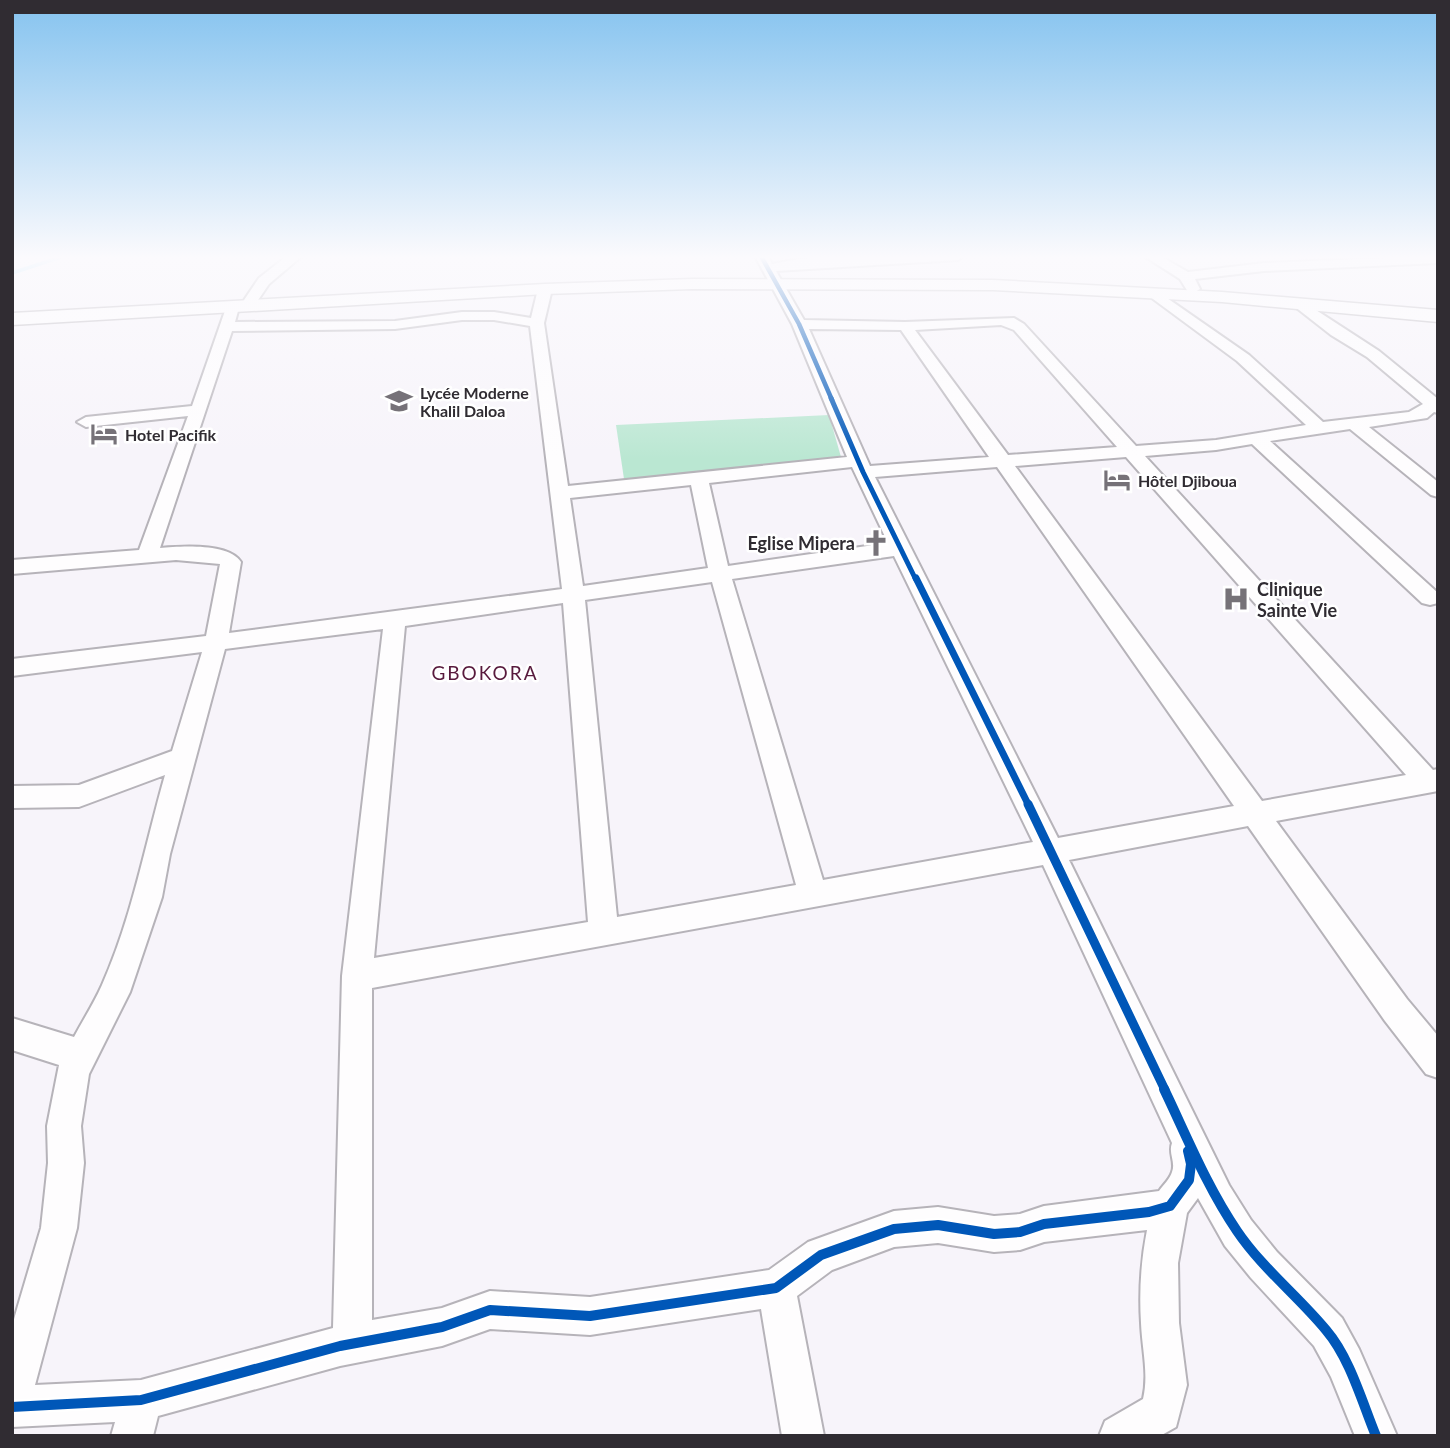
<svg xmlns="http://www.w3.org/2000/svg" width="1450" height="1448" font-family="Lato,sans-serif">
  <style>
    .green { fill: #bae7d2 }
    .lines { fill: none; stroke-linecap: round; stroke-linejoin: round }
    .stream { stroke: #90d9f9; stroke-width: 3.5 }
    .minor-casing { stroke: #b6b3b9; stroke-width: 4 }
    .major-casing { stroke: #b6b3b9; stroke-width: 3 }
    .minor { fill: #fefdfe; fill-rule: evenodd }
    .major { fill: #fefdfe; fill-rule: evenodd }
    .cycleway-far4-casing { stroke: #fff; stroke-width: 7 }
    .cycleway-far3-casing { stroke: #fff; stroke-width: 9 }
    .cycleway-far2-casing { stroke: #fff; stroke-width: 11 }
    .cycleway-far1-casing { stroke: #fff; stroke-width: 13 }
    .cycleway-casing { stroke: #fff; stroke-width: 15 }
    .cycleway-far4 { stroke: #0057b8; stroke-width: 4.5 }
    .cycleway-far3 { stroke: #0057b8; stroke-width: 5 }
    .cycleway-far2 { stroke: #0057b8; stroke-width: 7 }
    .cycleway-far1 { stroke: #0057b8; stroke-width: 9 }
    .cycleway { stroke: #0057b8; stroke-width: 10 }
    .labels { text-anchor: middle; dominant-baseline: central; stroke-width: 5; stroke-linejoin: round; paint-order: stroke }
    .far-poi-label { font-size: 16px; font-weight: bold; fill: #302c32; stroke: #fff; text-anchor: start }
    .poi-label { font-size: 18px; font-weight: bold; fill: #302c32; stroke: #fff; text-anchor: end }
    .neighbourhood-label { font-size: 19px; letter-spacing: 2px; fill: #581a3d; stroke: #fff }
  </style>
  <rect width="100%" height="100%" fill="#f7f4fa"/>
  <!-- green -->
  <path class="green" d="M829,415L841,457L624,479L616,425Z"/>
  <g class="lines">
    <!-- stream -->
    <path class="stream" d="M12,273L64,256"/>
    <defs>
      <g id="minor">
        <path d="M287,256H302L269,284L252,309H242L240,306L259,278Z"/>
        <path d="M755,256H768L772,264C830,251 905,256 964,256L958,260L776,271L804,320L905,322L1014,318L1024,324L1136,446L1216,440L1306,425L1237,361L1149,296V290L1154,289L1249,355L1323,422L1409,412L1423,404L1367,357L1331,335L1294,306L1292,303L1294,300L1299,299L1379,351L1438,399V413L1434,412L1427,418L1369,427L1438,482V497L1431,495L1350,429L1270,441L1438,593V603L1430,605L1422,603L1252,444L1216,450L1145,456L1433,770L1438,769V791L1276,821L1407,999L1438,1036V1078L1426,1074L1385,1021L1248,826L1069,860L1229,1185L1251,1220L1277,1252L1342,1318L1359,1349L1397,1436H1355L1331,1377L1314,1346L1251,1278L1225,1246L1198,1198L1187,1213L1178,1263L1179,1323L1187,1385L1176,1427L1160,1436H1099L1105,1421L1143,1399C1149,1374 1142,1349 1141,1323C1139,1291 1141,1261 1147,1230L1044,1242L1020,1250L994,1252L938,1243L894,1247L832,1270L797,1296L824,1436H782L761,1309L590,1335L490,1329L442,1346L340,1366L158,1416L153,1436H111L115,1422L12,1427V1326L41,1228L48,1163L47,1126L59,1065L12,1050V1018L74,1037C83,1020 94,1003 102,985C132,918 145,845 165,775L79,807L12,808V786L79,785L172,751L202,652L12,676V659L206,636L220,564L176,560L12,574V560L139,550L188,416L86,427L77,422L86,417L192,406L226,308H236L238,311L235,322L395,321L462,312H494L531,318L538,289L545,285L552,289L544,323L568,486L847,457L792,324ZM462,320H494L530,326L562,589L229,633L241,562C229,543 181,546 160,548L232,331L395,329ZM1001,325L1014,330L1117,447L1008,455L915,330ZM809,329L901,330L989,457L870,466ZM1126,457L1406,775L1262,801L1015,466ZM852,467L888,543L728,566L709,483ZM997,467L1234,806L1058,838L875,477ZM691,485L708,568L583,586L570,498ZM894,556L1033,842L823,880L732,579ZM712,582L796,885L617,917L585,600ZM563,603L588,922L374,958L405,626ZM383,629L342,976L333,1328L141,1380L35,1385L77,1228L84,1163L81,1126L89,1074L130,992L162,897L170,854L225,649ZM1043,865L1172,1143C1168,1153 1176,1162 1172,1172C1170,1179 1163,1185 1159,1191L1044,1206L1020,1214L994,1216L938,1207L894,1211L808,1242L769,1270L590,1297L490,1291L442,1308L372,1320V988Z"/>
        <path d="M1144,256H1160L1188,272L1264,263L1438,256V263L1264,271L1195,279L1200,289L1193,293L1188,292L1180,279Z"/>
      </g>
      <path id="major" d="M692,279L993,280L1222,292L1438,310V322L1222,302L993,290L692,289L545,294L12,325V313L545,284Z"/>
    </defs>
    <!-- minor casing -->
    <use href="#minor" class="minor-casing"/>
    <!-- major casing -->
    <use href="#major" class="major-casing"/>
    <!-- minor -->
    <use href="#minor" class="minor"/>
    <!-- major -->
    <use href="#major" class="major"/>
    <defs>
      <path id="cycleway-far4" d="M761,256L799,324L832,400"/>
      <path id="cycleway-far3" d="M831,398L863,472L916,580"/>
      <path id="cycleway-far2" d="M916,578L1029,806"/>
      <path id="cycleway-far1" d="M1028,804L1165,1090"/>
      <g id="cycleway">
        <path d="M1164,1089C1187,1137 1207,1187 1237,1231C1262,1268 1298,1296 1326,1330C1350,1358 1362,1402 1376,1436"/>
        <path d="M12,1407L141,1400L340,1346L442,1327L490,1310L590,1316L776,1288L821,1255L894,1229L938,1225L994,1234L1020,1232L1044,1224L1149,1212L1170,1206L1189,1180L1191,1164L1188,1151"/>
      </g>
    </defs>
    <!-- cycleway-far4 casing -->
    <use href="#cycleway-far4" class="cycleway-far4-casing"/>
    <!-- cycleway-far3 casing -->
    <use href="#cycleway-far3" class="cycleway-far3-casing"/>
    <!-- cycleway-far2 casing -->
    <use href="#cycleway-far2" class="cycleway-far2-casing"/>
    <!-- cycleway-far1 casing -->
    <use href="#cycleway-far1" class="cycleway-far1-casing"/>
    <!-- cycleway casing -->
    <use href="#cycleway" class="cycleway-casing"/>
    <!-- cycleway-far4 -->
    <use href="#cycleway-far4" class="cycleway-far4"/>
    <!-- cycleway-far3 -->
    <use href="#cycleway-far3" class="cycleway-far3"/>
    <!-- cycleway-far2 -->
    <use href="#cycleway-far2" class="cycleway-far2"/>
    <!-- cycleway-far1 -->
    <use href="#cycleway-far1" class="cycleway-far1"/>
    <!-- cycleway -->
    <use href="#cycleway" class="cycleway"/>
  </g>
  <!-- sky -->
  <linearGradient id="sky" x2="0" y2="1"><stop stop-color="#85c3ef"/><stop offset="0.56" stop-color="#fbfafd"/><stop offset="1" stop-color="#fbfafd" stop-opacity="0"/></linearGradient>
  <rect width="1450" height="459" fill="url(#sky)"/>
  <!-- icons -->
  <defs>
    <symbol id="school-bare" viewBox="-9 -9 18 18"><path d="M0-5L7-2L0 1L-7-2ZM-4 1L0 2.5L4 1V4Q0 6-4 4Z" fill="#767278" stroke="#fff" stroke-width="2.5" paint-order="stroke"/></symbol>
    <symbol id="hotel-bare" viewBox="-9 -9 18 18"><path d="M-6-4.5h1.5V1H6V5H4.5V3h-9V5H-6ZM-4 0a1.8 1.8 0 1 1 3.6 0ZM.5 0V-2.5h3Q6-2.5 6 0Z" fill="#767278" stroke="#fff" stroke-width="2.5" paint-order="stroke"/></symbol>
    <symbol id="church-bare" viewBox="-9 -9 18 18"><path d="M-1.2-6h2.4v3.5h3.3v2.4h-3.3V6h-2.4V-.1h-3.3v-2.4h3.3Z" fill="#767278" stroke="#fff" stroke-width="2.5" paint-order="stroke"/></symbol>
    <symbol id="hospital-bare" viewBox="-9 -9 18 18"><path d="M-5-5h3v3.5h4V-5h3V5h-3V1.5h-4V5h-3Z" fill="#767278" stroke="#fff" stroke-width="2.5" paint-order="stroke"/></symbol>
  </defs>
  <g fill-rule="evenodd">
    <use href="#school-bare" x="380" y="382" width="38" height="38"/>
    <use href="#hotel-bare" x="85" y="415" width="38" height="38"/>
    <use href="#hotel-bare" x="1098" y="461" width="38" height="38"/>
    <use href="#church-bare" x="857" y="524" width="38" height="38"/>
    <use href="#hospital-bare" x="1217" y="580" width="38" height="38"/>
  </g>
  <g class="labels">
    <!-- far-poi labels -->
    <g class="far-poi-label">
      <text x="420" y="392">Lycée Moderne<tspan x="420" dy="18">Khalil Daloa</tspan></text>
      <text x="125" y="434">Hotel Pacifik</text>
      <text x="1138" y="480">Hôtel Djiboua</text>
    </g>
    <!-- poi labels -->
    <g class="poi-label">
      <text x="855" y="543">Eglise Mipera</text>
      <text x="1257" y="589" text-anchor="start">Clinique<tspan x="1257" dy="21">Sainte Vie</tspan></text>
    </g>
    <!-- neighbourhood labels -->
    <g class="neighbourhood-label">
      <text x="485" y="672">GBOKORA</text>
    </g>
  </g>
  <!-- border -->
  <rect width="1450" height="1448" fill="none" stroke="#302c32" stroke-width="28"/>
</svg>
